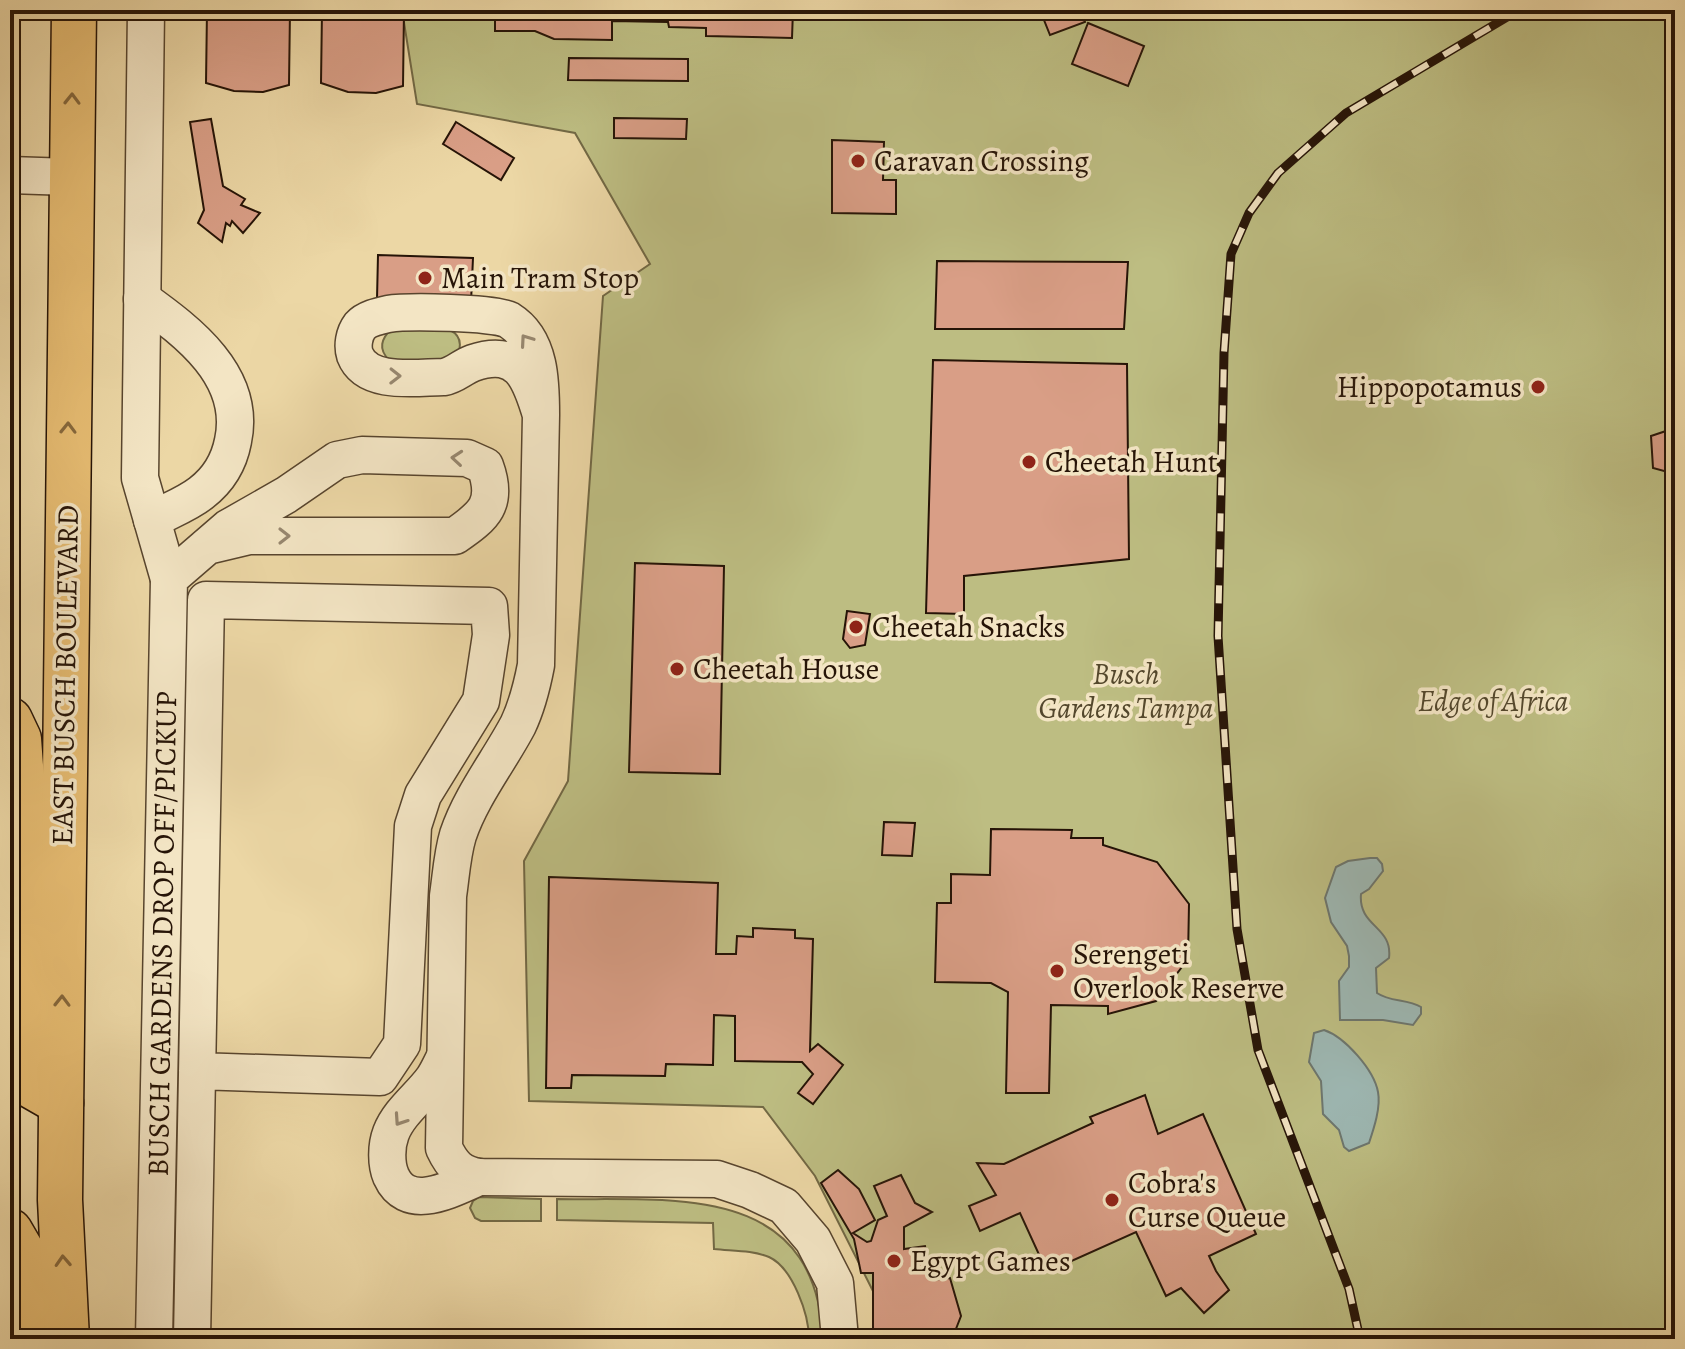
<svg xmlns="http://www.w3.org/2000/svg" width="1685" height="1349" font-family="Alegreya,serif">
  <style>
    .green { fill: #bdbd82; stroke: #726844; stroke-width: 2 }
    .water { fill: #9db7b2; stroke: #6d766e; stroke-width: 2 }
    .building { fill: #d99e86; stroke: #261407; stroke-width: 2 }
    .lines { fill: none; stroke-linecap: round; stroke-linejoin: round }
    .minor-casing { stroke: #58452e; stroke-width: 39 }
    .major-casing { stroke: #261407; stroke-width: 47 }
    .minor { stroke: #f3e5c4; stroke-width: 36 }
    .major { stroke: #e6bc72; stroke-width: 44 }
    .rail-casing { stroke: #261407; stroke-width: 9 }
    .rail { stroke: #f3e5c4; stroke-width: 6; stroke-dasharray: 18; stroke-linecap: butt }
    .oneway { stroke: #86683c }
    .oneway2 { stroke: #97876f }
    .poi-dot { fill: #8f2418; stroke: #f3e5c4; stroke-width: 3 }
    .labels { text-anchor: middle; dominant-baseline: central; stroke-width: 7; stroke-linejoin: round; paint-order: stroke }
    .poi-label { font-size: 30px; fill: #261407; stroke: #f3e5c4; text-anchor: start }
    .park-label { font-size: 30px; font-style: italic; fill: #53472c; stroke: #f3e5c4 }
    .street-label { font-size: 30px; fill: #261407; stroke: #f3e5c4 }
  </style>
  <rect width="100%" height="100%" fill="#ecd7a5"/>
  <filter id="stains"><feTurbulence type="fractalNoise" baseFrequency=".0025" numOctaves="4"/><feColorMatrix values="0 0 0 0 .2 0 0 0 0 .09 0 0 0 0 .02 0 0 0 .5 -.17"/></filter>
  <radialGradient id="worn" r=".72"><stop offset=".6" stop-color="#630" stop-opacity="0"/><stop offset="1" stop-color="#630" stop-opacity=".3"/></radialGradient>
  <!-- green -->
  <g class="green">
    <path d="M402,10H1675V1339H877L878,1301L815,1176L763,1107L529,1101L524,861L568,781L603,296L650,264L575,133L417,104Z"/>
    <path d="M392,328L450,330C464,337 461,351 454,362L389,360C378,349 381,339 392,328Z"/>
    <path d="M479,1197L541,1199V1221H481L475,1218L470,1208L473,1201Z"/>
    <path d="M557,1199C673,1201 815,1181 823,1339H809C809,1315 793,1268 769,1257C752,1250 732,1251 714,1249L713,1223L557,1220Z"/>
  </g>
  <!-- water -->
  <g class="water">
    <path d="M1370,858H1377L1382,864L1383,871L1369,889L1361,894C1358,927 1393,926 1389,958L1376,968L1377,993C1390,1002 1407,999 1421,1007V1014L1413,1025L1383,1020H1340L1339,981L1349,967V956L1347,946L1331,922L1325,898L1336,867L1348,861Z"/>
    <path d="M1324,1030C1345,1037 1374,1070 1378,1092C1381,1107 1374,1128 1369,1143L1349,1151L1344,1147L1339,1130L1323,1114L1321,1081L1309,1062L1314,1033Z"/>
  </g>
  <!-- building -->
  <g class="building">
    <path d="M207,10H290L289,85L263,92L234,91L206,83Z"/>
    <path d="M322,10H404L403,86L376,93L348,92L321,83Z"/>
    <path d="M495,10H793L792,38L706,36V28L669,27L668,22L612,21V40L554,39L535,31H495Z"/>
    <path d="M1040,10H1080L1085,22L1050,35Z"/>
    <path d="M1088,23L1144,46L1128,86L1072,64Z"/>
    <path d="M569,58L688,59V81L568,80Z"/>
    <path d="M614,118L687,119L686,139L614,138Z"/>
    <path d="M211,119L223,186L245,199L241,205L260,213L243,233L232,221L230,226L226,223L222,242L198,223L204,210L190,122Z"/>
    <path d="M456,122L514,158L501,180L443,144Z"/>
    <path d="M832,140L884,142L883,180H896V214L832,213Z"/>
    <path d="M378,255L473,258L471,302L377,299Z"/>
    <path d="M937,261L1128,262L1124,329H935Z"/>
    <path d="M933,360L1127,364L1129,559L964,576V614L926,613Z"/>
    <path d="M1675,428V474L1653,468L1651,436Z"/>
    <path d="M635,563L724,566L720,774L629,772Z"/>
    <path d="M847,611L870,614L865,645L850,648L843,639Z"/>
    <path d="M884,822L915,823L912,856L882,855Z"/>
    <path d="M991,829L1072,830L1071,838H1103V845L1157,862L1189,904L1188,959L1156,1001L1108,1014V1006L1051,1005L1049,1093H1006L1008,992L991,983L935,982L937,903H951V874L990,875Z"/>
    <path d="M549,877L718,883L716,954H736L737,936L753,937V928L795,930V938L813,939L810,1051L818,1044L843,1065L813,1104L798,1093L813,1074L802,1062L735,1061V1016L714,1015L713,1065L666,1064L665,1076L572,1075L571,1088H546Z"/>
    <path d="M1145,1095L1158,1134L1203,1114L1256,1234L1209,1256L1216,1271L1229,1290L1204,1313L1181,1288L1166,1296L1136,1232L1047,1272L1020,1213L980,1231L969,1206L996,1195L977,1163L1004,1164L1093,1123L1090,1117Z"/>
    <path d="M838,1170L859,1189L875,1220L853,1233L867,1242L871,1241L878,1220L887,1216L874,1186L901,1175L915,1203L932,1212L904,1227V1249L925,1246L932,1280L950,1278L961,1316L952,1339H873V1273H861L854,1239L821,1183Z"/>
  </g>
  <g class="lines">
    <defs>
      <g id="minor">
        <path d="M146,10L140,478L169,579"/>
        <path d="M10,175L70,177"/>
        <path d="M142,299C188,332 247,376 233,441C229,462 218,480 201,493C187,504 168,511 152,520"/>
        <path d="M541,415C530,378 519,347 473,363C462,367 455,375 444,377C418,377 367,386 355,355C352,346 354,334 360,326C366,319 379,316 388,314C406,311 495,312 509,320C541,340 541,383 541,415L536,665C532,686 527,706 518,725C499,761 471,796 458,835C452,855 451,876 448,896L444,1148C452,1165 460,1174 479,1177L717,1179L750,1190L784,1206L813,1240L835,1283L840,1339"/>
        <path d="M445,1057C441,1064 438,1072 433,1079C420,1097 399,1112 391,1133C386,1146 386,1164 391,1176C408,1214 453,1188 479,1177"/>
        <path d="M154,1339L169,579L228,528L286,495L337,460L362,455L467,458L485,466C499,504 484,516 455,536H249L207,546"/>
        <path d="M192,1339L206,600L489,606L491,635L481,701L423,795L413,826L402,1044L380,1077L197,1071"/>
      </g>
      <g id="major">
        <path d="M10,720L19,739L22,779L20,1059L33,1087L61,1103"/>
        <path d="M10,1231L27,1260L31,1339"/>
        <path d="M67,1339L60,1200L74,10"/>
      </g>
    </defs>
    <!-- minor casing -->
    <use href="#minor" class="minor-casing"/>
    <!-- major casing -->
    <use href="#major" class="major-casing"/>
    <!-- minor -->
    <use href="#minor" class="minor"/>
    <!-- major -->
    <use href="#major" class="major"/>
    <defs>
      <path id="rail" d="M1360,1339L1349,1289L1258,1050L1237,929L1218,636L1224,353L1231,254L1249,213L1278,173L1346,113L1519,10"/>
    </defs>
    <!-- rail casing -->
    <use href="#rail" class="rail-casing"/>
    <!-- rail -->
    <use href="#rail" class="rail"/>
  </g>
  <!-- one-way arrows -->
  <defs><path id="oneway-chevron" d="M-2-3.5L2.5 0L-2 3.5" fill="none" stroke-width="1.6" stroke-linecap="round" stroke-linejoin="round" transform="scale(2)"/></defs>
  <g class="oneway">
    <use href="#oneway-chevron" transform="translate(72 99) rotate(-89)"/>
    <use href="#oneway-chevron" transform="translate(68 428) rotate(-89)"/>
    <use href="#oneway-chevron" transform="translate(62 1001) rotate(-89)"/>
    <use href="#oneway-chevron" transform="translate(63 1261) rotate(-93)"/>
  </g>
  <g class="oneway2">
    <use href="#oneway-chevron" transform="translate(526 340) rotate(-125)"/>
    <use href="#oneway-chevron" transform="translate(395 376) rotate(1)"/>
    <use href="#oneway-chevron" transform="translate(457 458) rotate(-175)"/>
    <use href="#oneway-chevron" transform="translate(284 536)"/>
    <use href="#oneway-chevron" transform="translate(400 1120) rotate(124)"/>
  </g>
  <!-- markers -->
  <g class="poi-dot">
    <circle cx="858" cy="161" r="8"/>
    <circle cx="425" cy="278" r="8"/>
    <circle cx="1538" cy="387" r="8"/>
    <circle cx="1029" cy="462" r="8"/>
    <circle cx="856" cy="627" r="8"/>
    <circle cx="677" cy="669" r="8"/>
    <circle cx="1057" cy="971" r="8"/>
    <circle cx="1112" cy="1200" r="8"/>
    <circle cx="894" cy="1261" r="8"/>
  </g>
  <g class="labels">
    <!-- poi labels -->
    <g class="poi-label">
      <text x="874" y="161">Caravan Crossing</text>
      <text x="441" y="278">Main Tram Stop</text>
      <text x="1522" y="387" text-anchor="end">Hippopotamus</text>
      <text x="1045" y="462">Cheetah Hunt</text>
      <text x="872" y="627">Cheetah Snacks</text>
      <text x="693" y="669">Cheetah House</text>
      <text x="1073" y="954">Serengeti<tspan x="1073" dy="34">Overlook Reserve</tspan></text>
      <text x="1128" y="1183">Cobra's<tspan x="1128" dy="34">Curse Queue</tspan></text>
      <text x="910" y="1261">Egypt Games</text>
    </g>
    <!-- park labels -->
    <g class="park-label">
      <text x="1126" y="674">Busch<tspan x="1126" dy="34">Gardens Tampa</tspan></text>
      <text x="1493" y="701">Edge of Africa</text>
    </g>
    <!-- street labels -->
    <g class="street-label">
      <text transform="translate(65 675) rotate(-89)">EAST BUSCH BOULEVARD</text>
      <text transform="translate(162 934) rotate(-89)">BUSCH GARDENS DROP OFF/PICKUP</text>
    </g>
  </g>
  <!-- margin -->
  <rect width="1685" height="1349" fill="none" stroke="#ecd7a5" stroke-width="40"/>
  <rect x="12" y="12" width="1661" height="1325" fill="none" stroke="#261407" stroke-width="4"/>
  <rect x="20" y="20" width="1645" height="1309" fill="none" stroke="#261407" stroke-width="2"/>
  <rect width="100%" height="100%" filter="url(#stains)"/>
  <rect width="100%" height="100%" fill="url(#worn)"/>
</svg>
